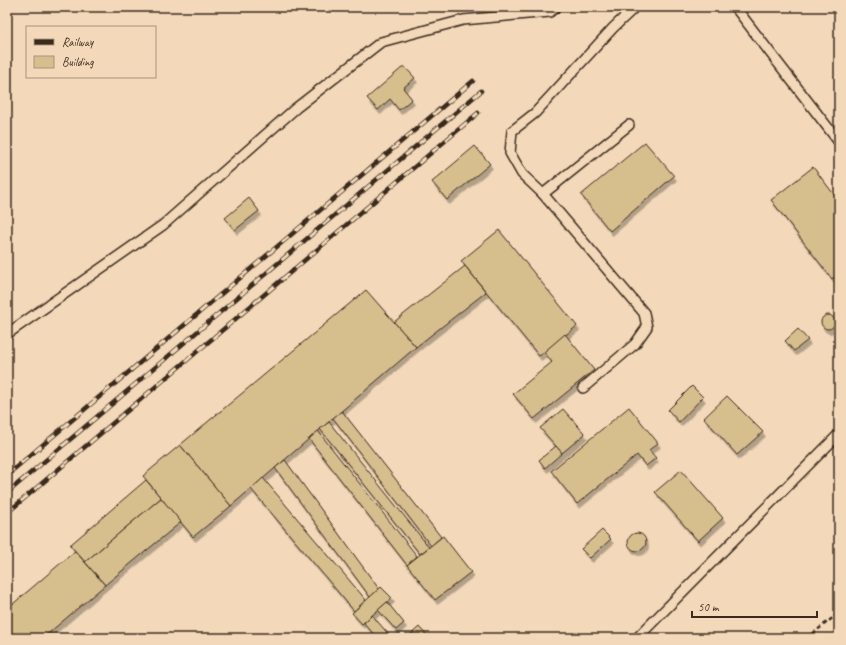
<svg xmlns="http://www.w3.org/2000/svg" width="846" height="645" font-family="Caveat,sans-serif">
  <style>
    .building { fill: #d6be8d; stroke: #3b2a1e; filter: url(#shadow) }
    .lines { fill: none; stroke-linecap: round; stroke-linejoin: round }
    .lane-casing { stroke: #3b2a1e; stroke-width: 12 }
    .path { stroke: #3b2a1e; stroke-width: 2.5; stroke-dasharray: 4 3; stroke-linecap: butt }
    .lane { stroke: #f3d9ba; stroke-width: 9 }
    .rail-casing { stroke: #3b2a1e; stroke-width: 4.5 }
    .rail { stroke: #f3d9ba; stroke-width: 3; stroke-dasharray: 9; stroke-linecap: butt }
  </style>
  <defs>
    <filter id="shadow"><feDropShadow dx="2.5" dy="4.5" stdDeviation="0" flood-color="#0004"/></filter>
  </defs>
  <rect width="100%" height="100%" fill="#f3d9ba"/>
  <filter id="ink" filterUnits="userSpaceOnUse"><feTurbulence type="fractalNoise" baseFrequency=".025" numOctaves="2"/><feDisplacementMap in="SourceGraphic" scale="8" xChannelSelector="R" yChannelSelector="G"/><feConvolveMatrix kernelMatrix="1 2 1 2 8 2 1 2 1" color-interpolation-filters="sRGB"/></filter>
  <g filter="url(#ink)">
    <!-- building -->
    <g class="building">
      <path d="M404,66L415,78L403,88L412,99L399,110L390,99L378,110L367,98Z"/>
      <path d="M645,142L674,176L610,231L581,195Z"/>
      <path d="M475,146L490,164L447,200L432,182Z"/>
      <path d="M813,167L839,201V273L832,279L771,200Z"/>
      <path d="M249,198L259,211L235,230L225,218Z"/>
      <path d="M499,230L577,326L539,356L461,261Z"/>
      <path d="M465,266L486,292L416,347L394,322Z"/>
      <path d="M366,290L416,347L231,506L180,445Z"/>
      <circle cx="828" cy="322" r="7"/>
      <path d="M798,329L808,340L794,351L785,341Z"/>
      <path d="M565,334L594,370L534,419L513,394L552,362L544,352Z"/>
      <path d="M692,386L703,397L679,422L668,410Z"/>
      <path d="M727,396L763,432L737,455L704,418Z"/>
      <path d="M629,407L658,443L649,450L656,458L646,466L637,455L577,504L551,471Z"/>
      <path d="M563,409L585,434L562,453L540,428Z"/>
      <path d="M342,411L441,537L431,546L333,418Z"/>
      <path d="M329,422L429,547L420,554L320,429Z"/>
      <path d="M318,431L417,556L407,565L309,439Z"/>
      <path d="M180,445L231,506L193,537L143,476Z"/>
      <path d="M556,446L562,453L545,468L539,460Z"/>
      <path d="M285,460L379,589L370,597L275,468Z"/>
      <path d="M681,470L723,518L698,541L655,492Z"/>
      <path d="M263,478L366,600L354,611L251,489Z"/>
      <path d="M146,480L161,498L85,562L70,545Z"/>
      <path d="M161,498L181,522L105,585L85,562Z"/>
      <path d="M602,530L611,539L590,558L581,549Z"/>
      <circle cx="637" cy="542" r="9"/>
      <path d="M443,536L471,572L435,600L407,565Z"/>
      <path d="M75,551L105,585L43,638H7V609Z"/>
      <path d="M381,587L392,598L362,624L352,613Z"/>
      <path d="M387,602L404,623L396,630L378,610Z"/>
      <path d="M372,615L390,636L388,638H377L364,623Z"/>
      <path d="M419,627L429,638H407Z"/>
    </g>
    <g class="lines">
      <defs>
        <g id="lane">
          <path d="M735,7L839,142"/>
          <path d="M543,194L629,125"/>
          <path d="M7,334L163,225L296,108L381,42L463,20L550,12L556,7"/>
          <path d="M583,388L635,344L647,327L644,313L543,194L522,174L510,153L512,131L535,113L613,28L635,7"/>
          <path d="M637,638L839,434"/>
        </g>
      </defs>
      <!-- lane casing -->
      <use href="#lane" class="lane-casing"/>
      <!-- path -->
      <path class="path" d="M807,638L839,613"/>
      <!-- lane -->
      <use href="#lane" class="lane"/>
      <defs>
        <g id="rail">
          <path d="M7,475L473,81"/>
          <path d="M7,493L481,91"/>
          <path d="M7,513L478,113"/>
        </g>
      </defs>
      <!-- rail casing -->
      <use href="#rail" class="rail-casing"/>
      <!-- rail -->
      <use href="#rail" class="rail"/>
    </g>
  </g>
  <!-- margin -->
  <rect width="846" height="645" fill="none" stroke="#f3d9ba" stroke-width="24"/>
  <rect x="12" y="12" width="822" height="621" fill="none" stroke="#3b2a1e" stroke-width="1.5" filter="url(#ink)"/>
  <!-- legend -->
  <rect x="26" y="26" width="130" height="52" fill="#f3d9ba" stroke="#a9937c"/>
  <rect x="34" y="39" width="20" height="6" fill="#3b2a1e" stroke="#a9937c"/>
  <text x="62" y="46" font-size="12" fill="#3b2a1e">Railway</text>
  <rect x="34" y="56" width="20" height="12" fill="#d6be8d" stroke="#a9937c"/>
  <text x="62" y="66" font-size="12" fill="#3b2a1e">Building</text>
  <!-- scale -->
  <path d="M692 611v6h125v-6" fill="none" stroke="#3b2a1e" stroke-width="2"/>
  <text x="698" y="611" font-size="12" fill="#3b2a1e" stroke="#f3d9ba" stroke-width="3" paint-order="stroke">50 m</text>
</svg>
